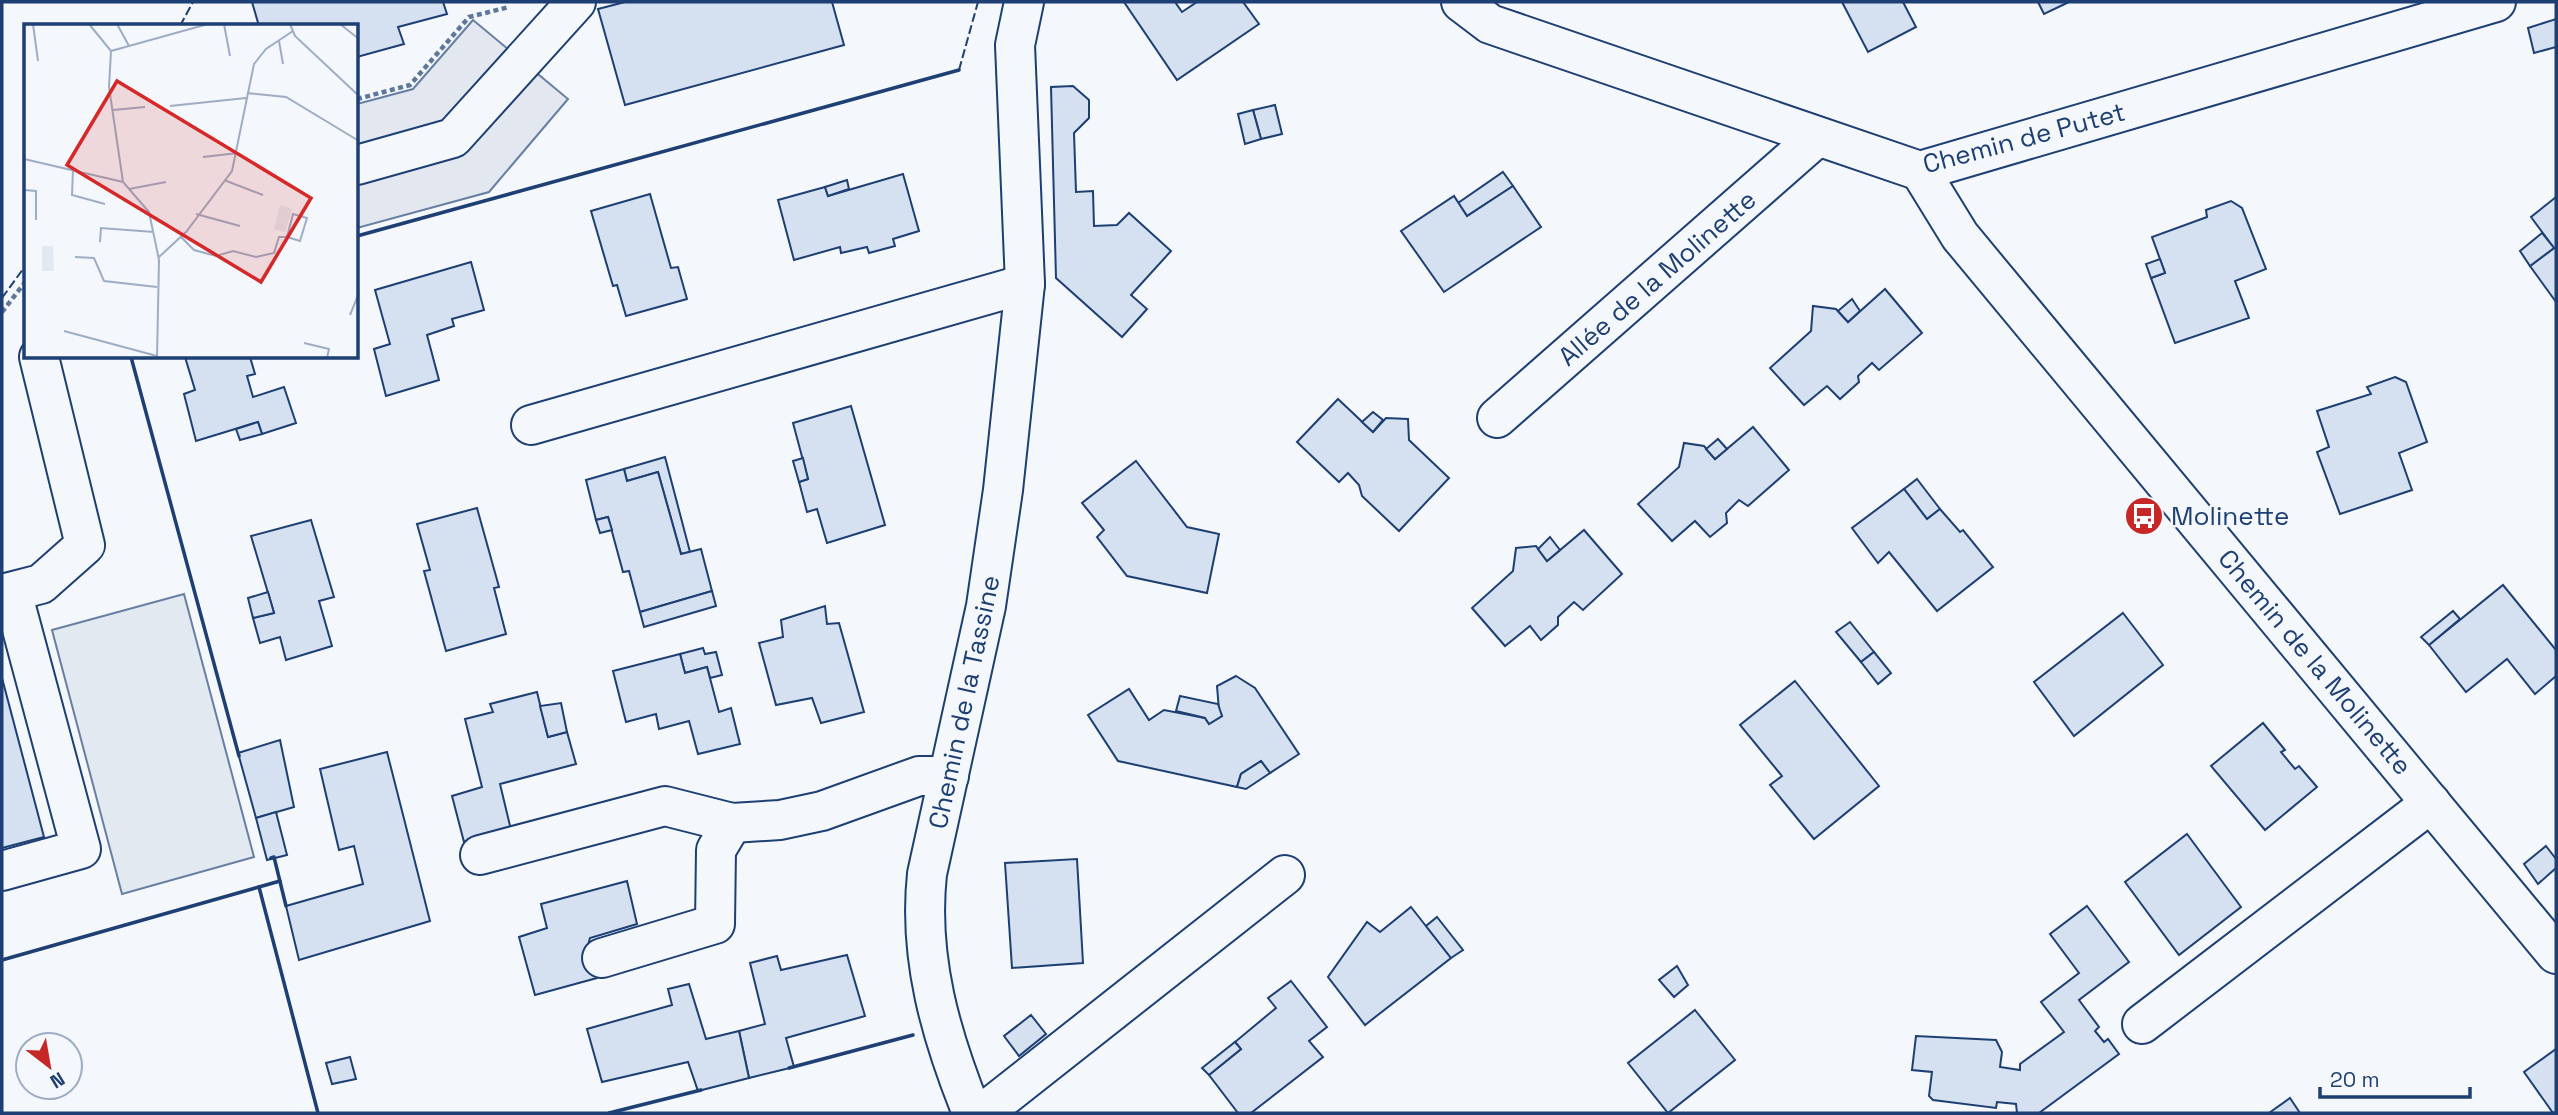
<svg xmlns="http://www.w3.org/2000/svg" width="2558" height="1115" font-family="'Space Grotesk',sans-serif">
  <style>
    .green { fill: #e3e9f0; stroke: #687fa3; stroke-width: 2 }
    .parking { fill: #e3e8f0; stroke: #687fa3; stroke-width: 2 }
    .building { fill: #d5e0f0; stroke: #1d3f73; stroke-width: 2 }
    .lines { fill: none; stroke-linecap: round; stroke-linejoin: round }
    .minor-casing { stroke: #1d3f73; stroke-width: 42 }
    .path { stroke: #5e769c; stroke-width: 4.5; stroke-dasharray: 5 3.5; stroke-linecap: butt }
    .minor { stroke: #f4f7fb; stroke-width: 38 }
    .fence { stroke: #1d3f73; stroke-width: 2; stroke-dasharray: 9 3.5; stroke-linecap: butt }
    .wall { stroke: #1d3f73; stroke-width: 3.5 }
    .labels { text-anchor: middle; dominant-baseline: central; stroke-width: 5; stroke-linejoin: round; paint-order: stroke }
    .street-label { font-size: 26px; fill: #1d3f73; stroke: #f4f7fb }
    .poi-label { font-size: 26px; fill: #1d3f73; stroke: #f4f7fb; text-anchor: start }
    .inset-road { fill: none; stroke: #9eadc5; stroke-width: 2 }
    .view { fill: #d62828; fill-opacity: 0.15; stroke: #d62828; stroke-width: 3.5 }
    .inset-edge { fill: none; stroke: #1d3f73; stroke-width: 3.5 }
  </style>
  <rect width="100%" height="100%" fill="#f4f7fb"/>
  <!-- green -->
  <path class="green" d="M184,594L254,857L122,894L52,630Z"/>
  <!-- parking -->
  <path class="parking" d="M473,20L568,99L489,192L357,228V104L413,89Z"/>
  <!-- building -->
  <g class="building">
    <path d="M252,2H443L447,14L398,27L404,44L357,57V26H259Z"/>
    <path d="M625,2H832L844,45L625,105L598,9Z"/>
    <path d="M1124,2H1175L1182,12L1197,2H1243L1259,24L1177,80Z"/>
    <path d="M1842,2H1903L1916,27L1868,52Z"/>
    <path d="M2038,2H2069L2044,14Z"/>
    <path d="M2556,19V47L2534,53L2528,28Z"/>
    <path d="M1073,86L1089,100V118L1074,133L1076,192L1093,191L1094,226L1117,225L1129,213L1171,251L1131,295L1147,309L1122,337L1056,278L1051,87Z"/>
    <path d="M1275,105L1282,134L1261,139L1253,110Z"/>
    <path d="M1253,110L1261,139L1245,144L1238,114Z"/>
    <path d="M1503,172L1513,186L1467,216L1458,203Z"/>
    <path d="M903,174L919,231L893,239L895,246L869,253L867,247L841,253L840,247L794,260L778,200L825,187L828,196Z"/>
    <path d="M847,180L849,189L828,196L825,187Z"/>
    <path d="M1513,186L1541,227L1444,292L1401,231L1454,196L1467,216Z"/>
    <path d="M650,194L671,268L678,267L687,299L626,316L617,285L613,286L591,211Z"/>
    <path d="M2556,197V302L2530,266L2554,248L2531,217Z"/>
    <path d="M2231,201L2242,208L2266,269L2235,281L2249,318L2175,343L2151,278L2165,273L2152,237L2207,217L2206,210Z"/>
    <path d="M2542,233L2554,248L2530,266L2520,251Z"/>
    <path d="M2160,259L2165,273L2151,278L2146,264Z"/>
    <path d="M471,262L484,310L452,319L454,326L427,335L439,380L386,396L374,349L390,344L375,290Z"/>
    <path d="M1885,289L1922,333L1879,370L1872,363L1858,376L1859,382L1840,399L1827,386L1804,405L1770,368L1811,331L1813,306L1836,309L1848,322Z"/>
    <path d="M1852,299L1860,311L1848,322L1838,311Z"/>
    <path d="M185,357H250L255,374L247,376L253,397L284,387L296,423L262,434L258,422L196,441L184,394L195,390Z"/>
    <path d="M2395,377L2406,382L2427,442L2399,453L2412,490L2340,514L2317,452L2329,447L2317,411L2371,394L2367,387Z"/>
    <path d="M1338,399L1373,432L1386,418L1408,419L1409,440L1449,478L1399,531L1362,496L1359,485L1348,473L1339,482L1297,442Z"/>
    <path d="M851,406L885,525L827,543L817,509L807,512L799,482L808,479L793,423Z"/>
    <path d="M1373,412L1383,420L1373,432L1362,422Z"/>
    <path d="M258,422L262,434L240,440L236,429Z"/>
    <path d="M1753,427L1789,470L1748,506L1739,500L1726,513L1727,523L1710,537L1695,521L1672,541L1638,504L1679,467L1684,443L1704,446L1715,459Z"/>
    <path d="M1718,439L1727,449L1715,459L1706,449Z"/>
    <path d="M665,457L690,552L681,554L658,472L627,481L624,469Z"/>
    <path d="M803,458L808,479L799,482L793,461Z"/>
    <path d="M1136,461L1187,527L1219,534L1207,593L1127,576L1097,537L1104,530L1082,503Z"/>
    <path d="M624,469L627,481L658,472L681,554L701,549L712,591L640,612L629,571L623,572L608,517L596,520L586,480Z"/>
    <path d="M1917,479L1940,509L1927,519L1904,489Z"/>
    <path d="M1904,489L1927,519L1940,509L1960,532L1963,530L1993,567L1937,611L1889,552L1878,563L1852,528Z"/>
    <path d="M477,508L499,587L494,588L506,634L446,651L424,571L430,570L417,524Z"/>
    <path d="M608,517L612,530L600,533L596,520Z"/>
    <path d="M311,520L334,597L319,601L332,646L286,660L280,637L260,643L253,618L274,613L251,536Z"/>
    <path d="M1584,530L1622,574L1583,610L1574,602L1558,617V625L1541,640L1530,626L1505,646L1472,608L1513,571L1516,548L1536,546L1547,561Z"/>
    <path d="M1550,537L1560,550L1547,561L1538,549Z"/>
    <path d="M2503,585L2556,650V676L2535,694L2507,659L2466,692L2429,645Z"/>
    <path d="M712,591L716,606L644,627L640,612Z"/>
    <path d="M268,592L274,613L253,618L248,598Z"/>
    <path d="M825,606L827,624L839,623L864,712L821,723L812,698L776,705L759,643L783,637L781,620Z"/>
    <path d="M2453,611L2460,619L2429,645L2421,637Z"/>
    <path d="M2123,613L2163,665L2074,736L2034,682Z"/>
    <path d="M1850,622L1874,652L1861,662L1836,632Z"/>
    <path d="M703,648L705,654L716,652L722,675L710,678L707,667L685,673L680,654Z"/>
    <path d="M1874,652L1891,673L1878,684L1861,662Z"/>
    <path d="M680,654L685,673L707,667L719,712L731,708L740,744L698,754L689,721L659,729L656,714L626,722L613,671Z"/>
    <path d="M1236,676L1255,688L1299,754L1270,773L1261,761L1241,774L1237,787L1118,761L1088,715L1129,689L1149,720L1164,710L1205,718L1209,724L1222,716L1219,710L1217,686Z"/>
    <path d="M2,678L44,837L2,848Z"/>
    <path d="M1795,681L1879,786L1814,839L1770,785L1782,776L1740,725Z"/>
    <path d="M537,692L548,737L567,732L576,764L500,784L511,830L464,842L452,796L482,787L465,719L493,712L490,704Z"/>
    <path d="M1180,696L1218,704L1222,716L1209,724L1205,718L1176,711Z"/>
    <path d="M561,703L567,732L548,737L540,706Z"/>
    <path d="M2263,723L2285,750L2281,752L2295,769L2299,766L2317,787L2265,830L2211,766Z"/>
    <path d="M280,740L294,807L256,818L238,753Z"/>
    <path d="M387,752L430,921L299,960L286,906L363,884L354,846L339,850L320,769Z"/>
    <path d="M1261,761L1270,773L1246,789L1237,787L1241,774Z"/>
    <path d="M276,812L287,855L267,860L256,818Z"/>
    <path d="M2187,834L2241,907L2179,955L2125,882Z"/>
    <path d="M2546,846L2556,859V868L2538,884L2524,864Z"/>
    <path d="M1077,859L1083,963L1012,968L1005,863Z"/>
    <path d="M627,881L637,924L590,938L588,945L597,978L535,995L519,937L547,928L541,904Z"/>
    <path d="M2087,906L2129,962L2079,1000L2099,1027L2095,1031L2104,1042L2108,1039L2119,1054L2039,1113H2017L2016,1104L1997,1102L1996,1108L1933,1100L1929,1096L1932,1072L1912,1070L1916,1036L1996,1040L2002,1052L2000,1067L2020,1070V1064L2064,1032L2041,1002L2079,973L2050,934Z"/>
    <path d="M1411,907L1451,958L1365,1025L1328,977L1367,922L1380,932Z"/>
    <path d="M1437,917L1463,950L1451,958L1426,926Z"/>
    <path d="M847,955L865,1016L786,1038L794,1067L749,1078L739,1031L765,1024L750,963L777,956L781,970Z"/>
    <path d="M1677,966L1688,985L1674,997L1659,980Z"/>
    <path d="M1291,981L1327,1027L1309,1041L1323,1057L1251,1113H1238L1209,1075L1241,1049L1235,1042L1276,1008L1268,998Z"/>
    <path d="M689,984L706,1039L739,1031L749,1078L698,1091L688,1062L602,1082L587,1029L672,1005L668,989Z"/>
    <path d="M1695,1010L1735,1060L1668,1113L1628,1063Z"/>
    <path d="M1031,1015L1046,1034L1019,1056L1004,1036Z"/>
    <path d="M1235,1042L1241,1049L1209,1075L1202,1068Z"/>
    <path d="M2556,1049V1112L2553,1113L2524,1072Z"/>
    <path d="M350,1057L356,1079L332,1084L326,1063Z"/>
    <path d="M2290,1098L2300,1113H2269Z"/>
  </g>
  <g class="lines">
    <defs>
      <g id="minor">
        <path d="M1461,2L1490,24L1920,171L2496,2"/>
        <path d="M357,165L453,138L576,2"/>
        <path d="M1920,171L1960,236L2556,954"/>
        <path d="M1497,418L1817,137"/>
        <path d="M531,425L1025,284"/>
        <path d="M2,594L41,584L85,545L39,357"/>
        <path d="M480,855L665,806L732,823L780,820L822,811L919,776H949"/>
        <path d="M2,871L81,849L12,592"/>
        <path d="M602,958L715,924L716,850L732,823"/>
        <path d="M2142,1024L2431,803"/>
        <path d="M972,1113C941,1036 918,958 927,874L986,606L1003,490L1025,284L1015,45L1024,2"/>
        <path d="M983,1113L1285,875"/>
      </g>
    </defs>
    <!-- minor casing -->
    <use href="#minor" class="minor-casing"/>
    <!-- path -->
    <g class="path">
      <path d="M357,99L410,85L469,17L509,7"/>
      <path d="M2,312L26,281"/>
    </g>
    <!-- minor -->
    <use href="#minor" class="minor"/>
    <!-- fence -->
    <g class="fence">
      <path d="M180,26L193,2"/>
      <path d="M959,70L978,2"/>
      <path d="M2,298L26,265"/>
    </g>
    <!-- wall -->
    <g class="wall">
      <path d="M357,236L959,70"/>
      <path d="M131,357L239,756"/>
      <path d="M271,858L274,857L286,906"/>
      <path d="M259,887L318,1113"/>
      <path d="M2,960L280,881"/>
      <path d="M789,1068L913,1035"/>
      <path d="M609,1113L701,1090"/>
    </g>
  </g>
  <!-- icons -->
  <defs>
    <symbol id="bus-disc" viewBox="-11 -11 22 22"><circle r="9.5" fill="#c62828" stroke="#f4f7fb"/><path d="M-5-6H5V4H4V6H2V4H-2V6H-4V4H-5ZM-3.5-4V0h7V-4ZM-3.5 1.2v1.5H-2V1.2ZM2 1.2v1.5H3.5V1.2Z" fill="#fff"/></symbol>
  </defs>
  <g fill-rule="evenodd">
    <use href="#bus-disc" x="2122" y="494" width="44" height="44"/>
  </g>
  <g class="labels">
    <!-- street labels -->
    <g class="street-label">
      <text transform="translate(2024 138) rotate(-15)">Chemin de Putet</text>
      <text transform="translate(1657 278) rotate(-41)">Allée de la Molinette</text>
      <text transform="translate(2315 662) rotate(50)">Chemin de la Molinette</text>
      <text transform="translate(964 702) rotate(-78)">Chemin de la Tassine</text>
    </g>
    <!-- poi labels -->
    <g class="poi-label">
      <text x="2171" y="516">Molinette</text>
    </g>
  </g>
  <!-- overview -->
  <g transform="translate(24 24)">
    <rect width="334" height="334" fill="#f4f7fb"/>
    <path d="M256,181L268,185L261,208L250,205ZM18,222H29L30,247H18Z" fill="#e3e9f0"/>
    <path class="inset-road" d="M9,0L14,37M65,0L87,27M93,0L105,22M200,0L206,32M266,0L271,12L335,72M316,0L335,15M255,17L259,40M87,27L85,63L99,158M87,27L184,0M223,69L262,73L335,117M146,82L222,74M89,86L121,83M179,133L214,129M0,135L99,158L125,188L135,236L133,334M49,145L48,171L81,180M200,156L239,171M105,165L142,158M0,166L12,167V196M172,190L216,202M157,213L170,226L192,232L209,227L232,233L250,229L255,213H263L269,190L283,194L276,217L263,213M76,218L77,204L130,208M51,233L70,234L80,257L133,263M135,233L162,208L208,147L230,40L242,25L269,7M326,291L335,269M40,307L133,332M280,319L305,325L303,334M239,334H278"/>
    <path class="view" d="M93,57L287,174L237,258L43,141Z"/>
    <rect width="334" height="334" class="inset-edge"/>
  </g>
  <!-- border -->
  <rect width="2558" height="1115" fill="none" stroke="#1d3f73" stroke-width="7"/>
  <!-- north arrow -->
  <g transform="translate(49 1066) rotate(149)"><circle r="33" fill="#f4f7fb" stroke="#9eadc5" stroke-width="2"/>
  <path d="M0-5L12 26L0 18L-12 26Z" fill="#c62828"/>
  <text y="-10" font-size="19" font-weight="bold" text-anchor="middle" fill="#1d3f73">N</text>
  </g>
  <!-- scale -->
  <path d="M2320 1087v10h150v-10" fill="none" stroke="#1d3f73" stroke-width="3.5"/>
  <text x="2330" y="1087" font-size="21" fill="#1d3f73" stroke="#f4f7fb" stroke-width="5" paint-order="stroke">20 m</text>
</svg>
